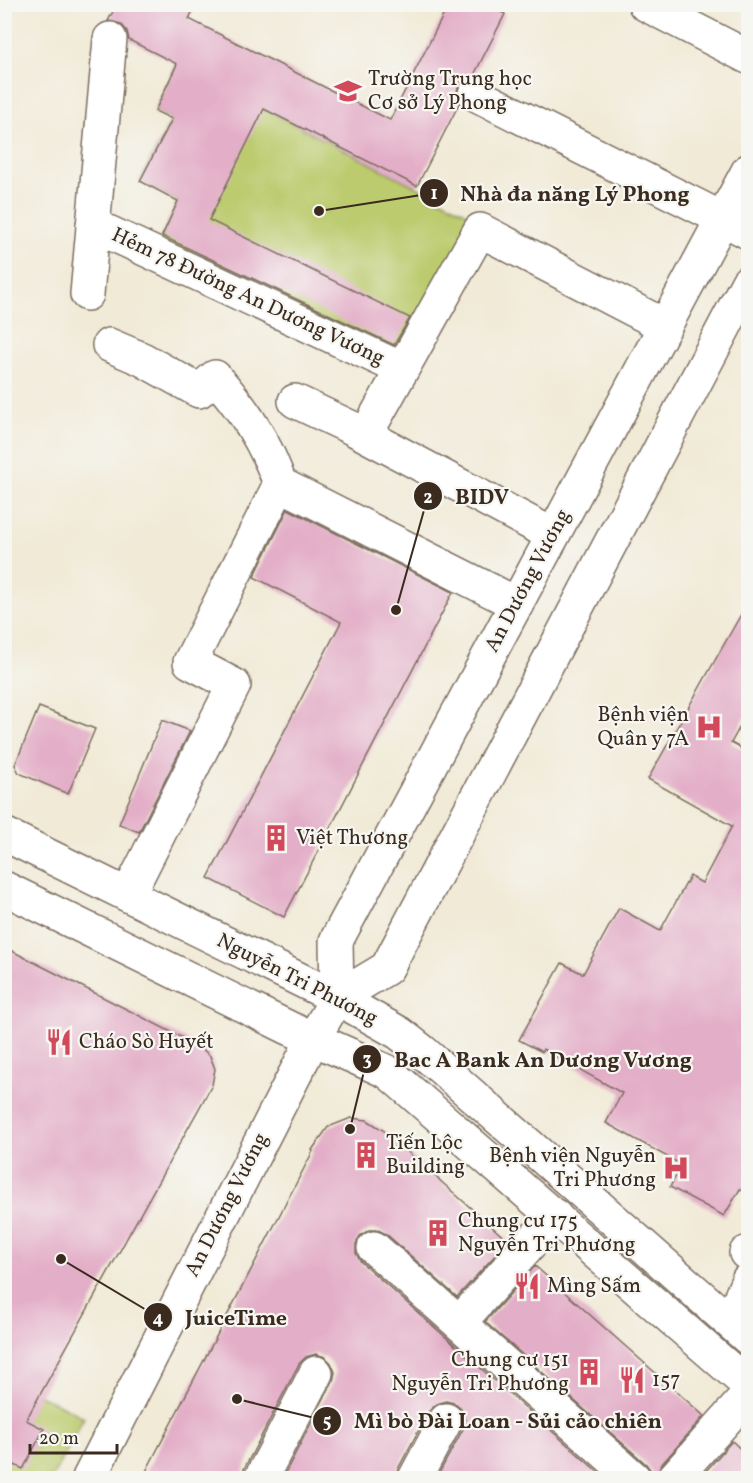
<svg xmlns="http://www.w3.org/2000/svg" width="753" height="1483" font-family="Vollkorn,serif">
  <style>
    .green { fill: #bbcb6d; stroke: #7b7a46; stroke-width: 1.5 }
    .building { fill: #e3aec7 }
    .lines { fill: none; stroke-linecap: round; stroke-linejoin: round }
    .minor-casing { stroke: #7b6d5f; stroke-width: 36 }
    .major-casing { stroke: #7b6d5f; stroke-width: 36 }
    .minor { stroke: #fff; stroke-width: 33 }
    .major { stroke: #fff; stroke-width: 33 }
    .labels { text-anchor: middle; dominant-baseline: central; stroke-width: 4.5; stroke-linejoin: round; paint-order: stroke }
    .poi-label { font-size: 21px; fill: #3b2a1e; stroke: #f6f6f2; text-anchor: start }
    .street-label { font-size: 21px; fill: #3b2a1e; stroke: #f6f6f2 }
    .leader { fill: none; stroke: #3b2a1e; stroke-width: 2 }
    .callout-dot { fill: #3b2a1e; stroke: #f6f6f2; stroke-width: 2 }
    .mark-label { font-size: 18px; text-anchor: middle; font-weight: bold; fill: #fff }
    .callout-label { font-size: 22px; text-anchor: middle; font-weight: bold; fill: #3b2a1e; stroke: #f6f6f2; stroke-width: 4.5; stroke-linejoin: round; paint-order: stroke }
  </style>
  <rect width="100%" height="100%" fill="#f6f6f2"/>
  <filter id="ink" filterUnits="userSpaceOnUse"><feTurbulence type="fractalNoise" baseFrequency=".0167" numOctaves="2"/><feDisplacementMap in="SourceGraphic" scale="12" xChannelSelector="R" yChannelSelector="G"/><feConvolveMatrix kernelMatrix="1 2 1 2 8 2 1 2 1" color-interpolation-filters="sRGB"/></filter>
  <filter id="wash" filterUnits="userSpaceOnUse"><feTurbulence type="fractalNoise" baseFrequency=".008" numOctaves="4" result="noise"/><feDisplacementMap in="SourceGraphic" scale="24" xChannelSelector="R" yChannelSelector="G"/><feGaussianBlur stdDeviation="1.35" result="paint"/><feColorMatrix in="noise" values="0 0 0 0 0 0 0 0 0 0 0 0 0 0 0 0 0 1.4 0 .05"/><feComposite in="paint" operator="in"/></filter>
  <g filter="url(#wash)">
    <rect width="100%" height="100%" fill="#f1ead7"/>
    <!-- green -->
    <g class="green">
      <path d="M177,64L477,218L399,357L159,243L178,201L140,181L172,119L155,111Z"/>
      <path d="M4,1377L84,1417L52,1478H5Z"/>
    </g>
    <g id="blocks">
      <!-- building -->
      <g class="building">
        <path d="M117,4H196L189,19L390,120L449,4H485L505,14L474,75L465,78L459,85L456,94L459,104L417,186L264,109L209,220L410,318L394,345L162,236L178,201L140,181L172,119L155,111L177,64L129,40L127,31L121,24L108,21Z"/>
        <path d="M288,509L453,592L284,917L208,878L341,622L254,577Z"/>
        <path d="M748,602V712L731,743L748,752V1193L740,1189L724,1216L670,1187L682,1165L606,1123L622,1093L543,1049L542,1052L519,1040L562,963L583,974L619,908L660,931L690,876L702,883L732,826L648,779Z"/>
        <path d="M39,707L95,729L68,794L19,773L15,765Z"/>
        <path d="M162,720L190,731L139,832L119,824Z"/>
        <path d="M4,947L199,1046L210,1056L215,1069L212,1085L26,1420L44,1429L23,1469L4,1460Z"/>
        <path d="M351,1118L367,1120L383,1130L508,1241L457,1297L386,1234L378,1230H369L360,1236L356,1244V1253L361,1262L606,1479H529L520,1474L516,1479H436L463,1429L465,1420L462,1410L454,1403L446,1401L437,1404L429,1411L398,1469L396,1479H282L333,1381L335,1372L331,1363L325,1357L316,1354L306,1357L299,1364L244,1469L242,1479H142L313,1151L312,1150L328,1127Z"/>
        <path d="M535,1266L704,1416L660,1466L656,1479H652V1472L646,1464L485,1322Z"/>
        <path d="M732,1441L748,1456V1479H699Z"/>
      </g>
    </g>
  </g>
  <g filter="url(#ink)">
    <use href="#blocks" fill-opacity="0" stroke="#7b6d5f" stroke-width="1.5"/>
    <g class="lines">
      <defs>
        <g id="minor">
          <path d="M645,4L748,57"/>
          <path d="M475,94L723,219"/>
          <path d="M93,225L402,369"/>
          <path d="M87,294L110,39"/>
          <path d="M109,345L142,359L199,391L215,377C244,409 266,443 280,484L517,604"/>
          <path d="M295,401L352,428L553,535"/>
          <path d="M375,418L480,230L665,326"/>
          <path d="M128,895L234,685L190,662L280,484"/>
          <path d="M374,1248L634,1478"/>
          <path d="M746,1253L748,1254"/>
          <path d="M730,1322L748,1280"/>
          <path d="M459,1323L555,1216"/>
          <path d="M261,1478L316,1373"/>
          <path d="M415,1478L446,1420"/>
          <path d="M674,1478L748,1395"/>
        </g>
        <g id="major">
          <path d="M723,219L748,232"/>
          <path d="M4,834L337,998L399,1033L422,1051L748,1338"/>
          <path d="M4,888L289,1028L388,1072L748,1385"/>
          <path d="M337,998L336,941L748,171"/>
          <path d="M89,1478L313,1039L337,998L387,968L748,282"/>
        </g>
      </defs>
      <!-- minor casing -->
      <use href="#minor" class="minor-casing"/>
      <!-- major casing -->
      <use href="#major" class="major-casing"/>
      <!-- minor -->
      <use href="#minor" class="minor"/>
      <!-- major -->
      <use href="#major" class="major"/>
    </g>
  </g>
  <!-- icons -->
  <defs>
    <symbol id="school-bare" viewBox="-9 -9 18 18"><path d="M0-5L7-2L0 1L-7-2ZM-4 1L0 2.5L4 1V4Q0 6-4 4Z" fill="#d1495b" stroke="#f6f6f2" stroke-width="2.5" paint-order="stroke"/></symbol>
    <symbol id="hospital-bare" viewBox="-9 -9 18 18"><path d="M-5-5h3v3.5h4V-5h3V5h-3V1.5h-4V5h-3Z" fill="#d1495b" stroke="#f6f6f2" stroke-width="2.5" paint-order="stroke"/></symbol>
    <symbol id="building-bare" viewBox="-9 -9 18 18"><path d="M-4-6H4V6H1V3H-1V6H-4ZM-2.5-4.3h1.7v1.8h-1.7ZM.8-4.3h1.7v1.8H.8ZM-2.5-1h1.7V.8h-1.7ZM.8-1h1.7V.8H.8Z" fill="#d1495b" stroke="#f6f6f2" stroke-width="2.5" paint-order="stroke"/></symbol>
    <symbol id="restaurant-bare" viewBox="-9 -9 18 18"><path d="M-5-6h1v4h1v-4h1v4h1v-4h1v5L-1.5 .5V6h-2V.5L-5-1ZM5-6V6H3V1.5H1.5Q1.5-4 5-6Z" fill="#d1495b" stroke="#f6f6f2" stroke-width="2.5" paint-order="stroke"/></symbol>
  </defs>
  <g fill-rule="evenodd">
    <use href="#school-bare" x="329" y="72" width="38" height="38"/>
    <use href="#hospital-bare" x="690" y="708" width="38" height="38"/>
    <use href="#building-bare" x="257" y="819" width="38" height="38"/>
    <use href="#restaurant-bare" x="40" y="1023" width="38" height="38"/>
    <use href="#building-bare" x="347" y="1136" width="38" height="38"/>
    <use href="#hospital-bare" x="657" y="1149" width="38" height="38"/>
    <use href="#building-bare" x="419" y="1214" width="38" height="38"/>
    <use href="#restaurant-bare" x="508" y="1267" width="38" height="38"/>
    <use href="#building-bare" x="570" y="1353" width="38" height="38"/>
    <use href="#restaurant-bare" x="613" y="1361" width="38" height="38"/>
  </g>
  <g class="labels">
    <!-- poi labels -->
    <g class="poi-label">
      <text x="368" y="79">Trường Trung học<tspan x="368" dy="24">Cơ sở Lý Phong</tspan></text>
      <text x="689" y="715" text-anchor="end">Bệnh viện<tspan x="689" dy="24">Quân y 7A</tspan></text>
      <text x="296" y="838">Việt Thương</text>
      <text x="79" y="1042">Cháo Sò Huyết</text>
      <text x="386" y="1143">Tiến Lộc<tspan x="386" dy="24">Building</tspan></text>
      <text x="656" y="1156" text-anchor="end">Bệnh viện Nguyễn<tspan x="656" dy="24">Tri Phương</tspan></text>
      <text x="458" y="1221">Chung cư 175<tspan x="458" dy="24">Nguyễn Tri Phương</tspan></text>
      <text x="547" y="1286">Mìng Sấm</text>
      <text x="569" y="1360" text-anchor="end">Chung cư 151<tspan x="569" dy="24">Nguyễn Tri Phương</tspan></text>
      <text x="652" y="1380">157</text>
    </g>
    <!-- street labels -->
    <g class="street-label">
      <text transform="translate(248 297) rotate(25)">Hẻm 78 Đường An Dương Vương</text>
      <text transform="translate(528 581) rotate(-62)">An Dương Vương</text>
      <text transform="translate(297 980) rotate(27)">Nguyễn Tri Phương</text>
      <text transform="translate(227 1205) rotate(-63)">An Dương Vương</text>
    </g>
  </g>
  <!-- callouts -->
  <path class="leader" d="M319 211L434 193M396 610L428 496M350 1129L367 1059M61 1259L158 1317M237 1399L327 1421"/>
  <g class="callout-dot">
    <circle cx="319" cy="211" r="6"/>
    <circle cx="396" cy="610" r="6"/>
    <circle cx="350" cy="1129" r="6"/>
    <circle cx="61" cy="1259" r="6"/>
    <circle cx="237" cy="1399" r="6"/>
    <circle cx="434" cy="193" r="15"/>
    <circle cx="428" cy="496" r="15"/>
    <circle cx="367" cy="1059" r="15"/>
    <circle cx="158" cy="1317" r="15"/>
    <circle cx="327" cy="1421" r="15"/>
  </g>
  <g class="mark-label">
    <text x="434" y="199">1</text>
    <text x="428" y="503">2</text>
    <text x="367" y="1065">3</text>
    <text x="158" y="1324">4</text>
    <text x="327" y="1427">5</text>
  </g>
  <g class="callout-label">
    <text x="575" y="201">Nhà đa năng Lý Phong</text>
    <text x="482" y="504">BIDV</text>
    <text x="543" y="1067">Bac A Bank An Dương Vương</text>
    <text x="236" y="1325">JuiceTime</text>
    <text x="508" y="1428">Mì bò Đài Loan - Sủi cảo chiên</text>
  </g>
  <!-- margin -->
  <rect width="753" height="1483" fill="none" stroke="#f6f6f2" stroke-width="24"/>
  <!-- scale -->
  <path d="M30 1444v9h87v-9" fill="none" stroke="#3b2a1e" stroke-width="3"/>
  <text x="39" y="1444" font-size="18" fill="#3b2a1e" stroke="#f6f6f2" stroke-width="4.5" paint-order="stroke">20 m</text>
</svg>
